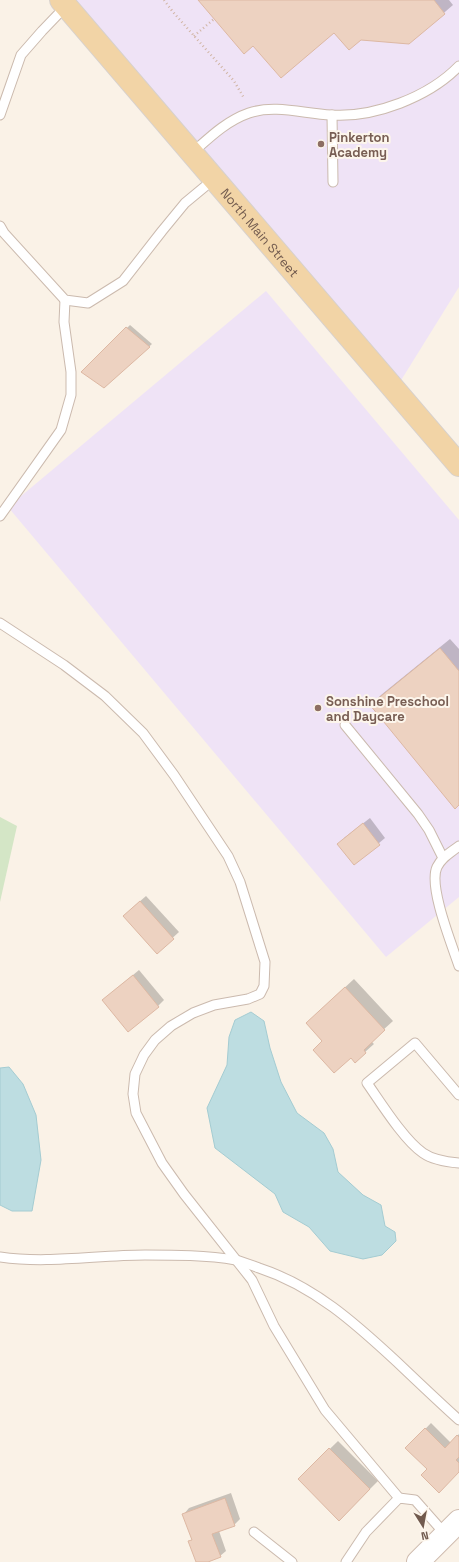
<svg xmlns="http://www.w3.org/2000/svg" width="459" height="1562" font-family="'Space Grotesk',sans-serif">
  <style>
    .education { fill: #efe3f6 }
    .green { fill: #d4e6c6 }
    .water { fill: #bddde1; stroke: #a4ccd2 }
    .shadow { fill: #0003 }
    .building { fill: #edd2c1; stroke: #ddb8a3 }
    .lines { fill: none; stroke-linecap: round; stroke-linejoin: round }
    .lane-casing { stroke: #cbbaae; stroke-width: 11 }
    .secondary-casing { stroke: #cfbcaf; stroke-width: 24 }
    .primary-casing { stroke: #d7d1cd; stroke-width: 24 }
    .path { stroke: #d1b5a4; stroke-width: 2.5; stroke-dasharray: 1 3; stroke-linecap: butt }
    .lane { stroke: #fff; stroke-width: 9 }
    .secondary { stroke: #fff; stroke-width: 22 }
    .primary { stroke: #f2d4a6; stroke-width: 22 }
    .education-dot { fill: #8d6e63; stroke: #fdf6ec; stroke-width: 1.5 }
    .labels { text-anchor: middle; dominant-baseline: central; stroke-width: 4; stroke-linejoin: round; paint-order: stroke }
    .education-label { font-size: 13px; font-weight: bold; fill: #785e54; stroke: #fdf6ec; text-anchor: start }
    .street-label { font-size: 13px; fill: #715a4e; stroke: #fdf6ec }
  </style>
  <rect width="100%" height="100%" fill="#faf2e7"/>
  <!-- education -->
  <g class="education">
    <path d="M61,0H459V287L395,390Z"/>
    <path d="M266,291L459,520V897L386,957L8,507Z"/>
  </g>
  <!-- green -->
  <path class="green" d="M0,817L17,826L0,902Z"/>
  <!-- water -->
  <g class="water">
    <path d="M251,1012L264,1021L270,1048L281,1082L297,1113L324,1133L333,1149L338,1172L363,1195L381,1205L385,1226L395,1232L396,1241L382,1255L363,1259L330,1251L309,1227L283,1212L275,1194L215,1148L207,1108L227,1065L229,1037L235,1020Z"/>
    <path d="M9,1067L23,1084L36,1115L41,1160L32,1211H12L0,1205V1068Z"/>
  </g>
  <!-- shadow -->
  <g class="shadow">
    <path d="M199,0H449L453,5L409,43L361,39L334,31L253,45Z"/>
    <path d="M130,325L152,344L104,387L82,372Z"/>
    <path d="M450,639L459,649V804L371,705L381,695Z"/>
    <path d="M370,818L385,838L354,864L344,838Z"/>
    <path d="M146,896L179,932L157,952L130,910Z"/>
    <path d="M139,970L164,1000L158,1006L103,1000Z"/>
    <path d="M354,979L393,1021L371,1041L374,1044L355,1061L351,1056L323,1041L315,1015Z"/>
    <path d="M431,1423L451,1443L459,1434V1471L429,1469L407,1448Z"/>
    <path d="M338,1441L378,1481L340,1519L299,1479Z"/>
    <path d="M231,1493L240,1519L234,1525L219,1531L226,1551L220,1556L205,1562H197L190,1542L193,1539L184,1514L189,1508Z"/>
  </g>
  <!-- building -->
  <g class="building">
    <path d="M198,0H434L445,14L409,44L361,40L349,50L334,33L281,78L253,46L244,54Z"/>
    <path d="M126,327L150,347L104,388L81,372Z"/>
    <path d="M440,648L459,671V805L455,809L370,705Z"/>
    <path d="M363,823L380,845L354,865L337,844Z"/>
    <path d="M140,901L174,939L157,954L123,916Z"/>
    <path d="M133,975L159,1007L128,1032L102,1000Z"/>
    <path d="M345,987L385,1030L364,1050L366,1053L355,1063L351,1058L334,1073L313,1050L322,1041L306,1023Z"/>
    <path d="M425,1428L445,1448L457,1435L459,1437V1457L456,1460L459,1463V1472L439,1493L421,1475L427,1469L405,1448Z"/>
    <path d="M329,1448L370,1489L339,1521L298,1479Z"/>
    <path d="M225,1498L235,1526L212,1534L221,1557L208,1562H196L188,1541L192,1540L182,1514Z"/>
  </g>
  <g class="lines">
    <defs>
      <g id="lane">
        <path d="M0,115L21,55L42,31L66,6"/>
        <path d="M332,115L333,182"/>
        <path d="M192,153C209,138 226,121 249,113C275,104 305,114 331,115C374,118 429,97 459,66"/>
        <path d="M0,226L4,233L65,300L88,303L123,281L162,231L185,203L214,179"/>
        <path d="M0,516L61,430L71,395V372L64,322L65,300"/>
        <path d="M0,623L64,665L105,696L143,733L174,775L228,856L240,882L265,962L264,986L260,994L248,999L214,1005L193,1013L171,1026L155,1040L144,1055L135,1074L133,1094L136,1113L162,1163L184,1194L252,1280L274,1326L325,1410L399,1498"/>
        <path d="M345,725L418,814L429,830L443,858"/>
        <path d="M459,846C450,853 442,857 437,867C428,886 452,945 459,966"/>
        <path d="M459,1095L415,1043L367,1083C381,1103 404,1140 423,1153C433,1160 447,1162 459,1163"/>
        <path d="M0,1257C48,1264 97,1255 145,1255C175,1255 206,1255 236,1260C243,1262 251,1265 259,1268C314,1286 355,1323 397,1362C418,1382 438,1401 459,1420"/>
        <path d="M254,1532L292,1562"/>
        <path d="M346,1562L366,1532L399,1498L415,1500L446,1535"/>
      </g>
      <path id="secondary" d="M418,1562L459,1521"/>
      <g id="primary">
        <path id="s1" d="M61,0L459,465"/>
      </g>
    </defs>
    <!-- lane casing -->
    <use href="#lane" class="lane-casing"/>
    <!-- secondary casing -->
    <use href="#secondary" class="secondary-casing"/>
    <!-- primary casing -->
    <use href="#primary" class="primary-casing"/>
    <!-- path -->
    <g class="path">
      <path d="M164,0L173,12L234,81L244,98"/>
      <path d="M194,36L214,19"/>
    </g>
    <!-- lane -->
    <use href="#lane" class="lane"/>
    <!-- secondary -->
    <use href="#secondary" class="secondary"/>
    <!-- primary -->
    <use href="#primary" class="primary"/>
  </g>
  <!-- markers -->
  <g class="education-dot">
    <circle cx="321" cy="144" r="4"/>
    <circle cx="318" cy="708" r="4"/>
  </g>
  <g class="labels">
    <!-- education labels -->
    <g class="education-label">
      <text x="329" y="137">Pinkerton<tspan x="329" dy="15">Academy</tspan></text>
      <text x="326" y="701">Sonshine Preschool<tspan x="326" dy="15">and Daycare</tspan></text>
    </g>
    <!-- street labels -->
    <g class="street-label">
      <text stroke="none"><textPath href="#s1" startOffset="306">North Main Street</textPath></text>
    </g>
  </g>
  <!-- north arrow -->
  <g transform="translate(423 1526) rotate(169)" stroke="#fdf6ec" stroke-width="3" paint-order="stroke">
  <path d="M0-3L7 15L0 10L-7 15Z" fill="#715a4e"/>
  <text y="-6" font-size="11" font-weight="bold" text-anchor="middle" fill="#715a4e">N</text>
  </g>
</svg>
